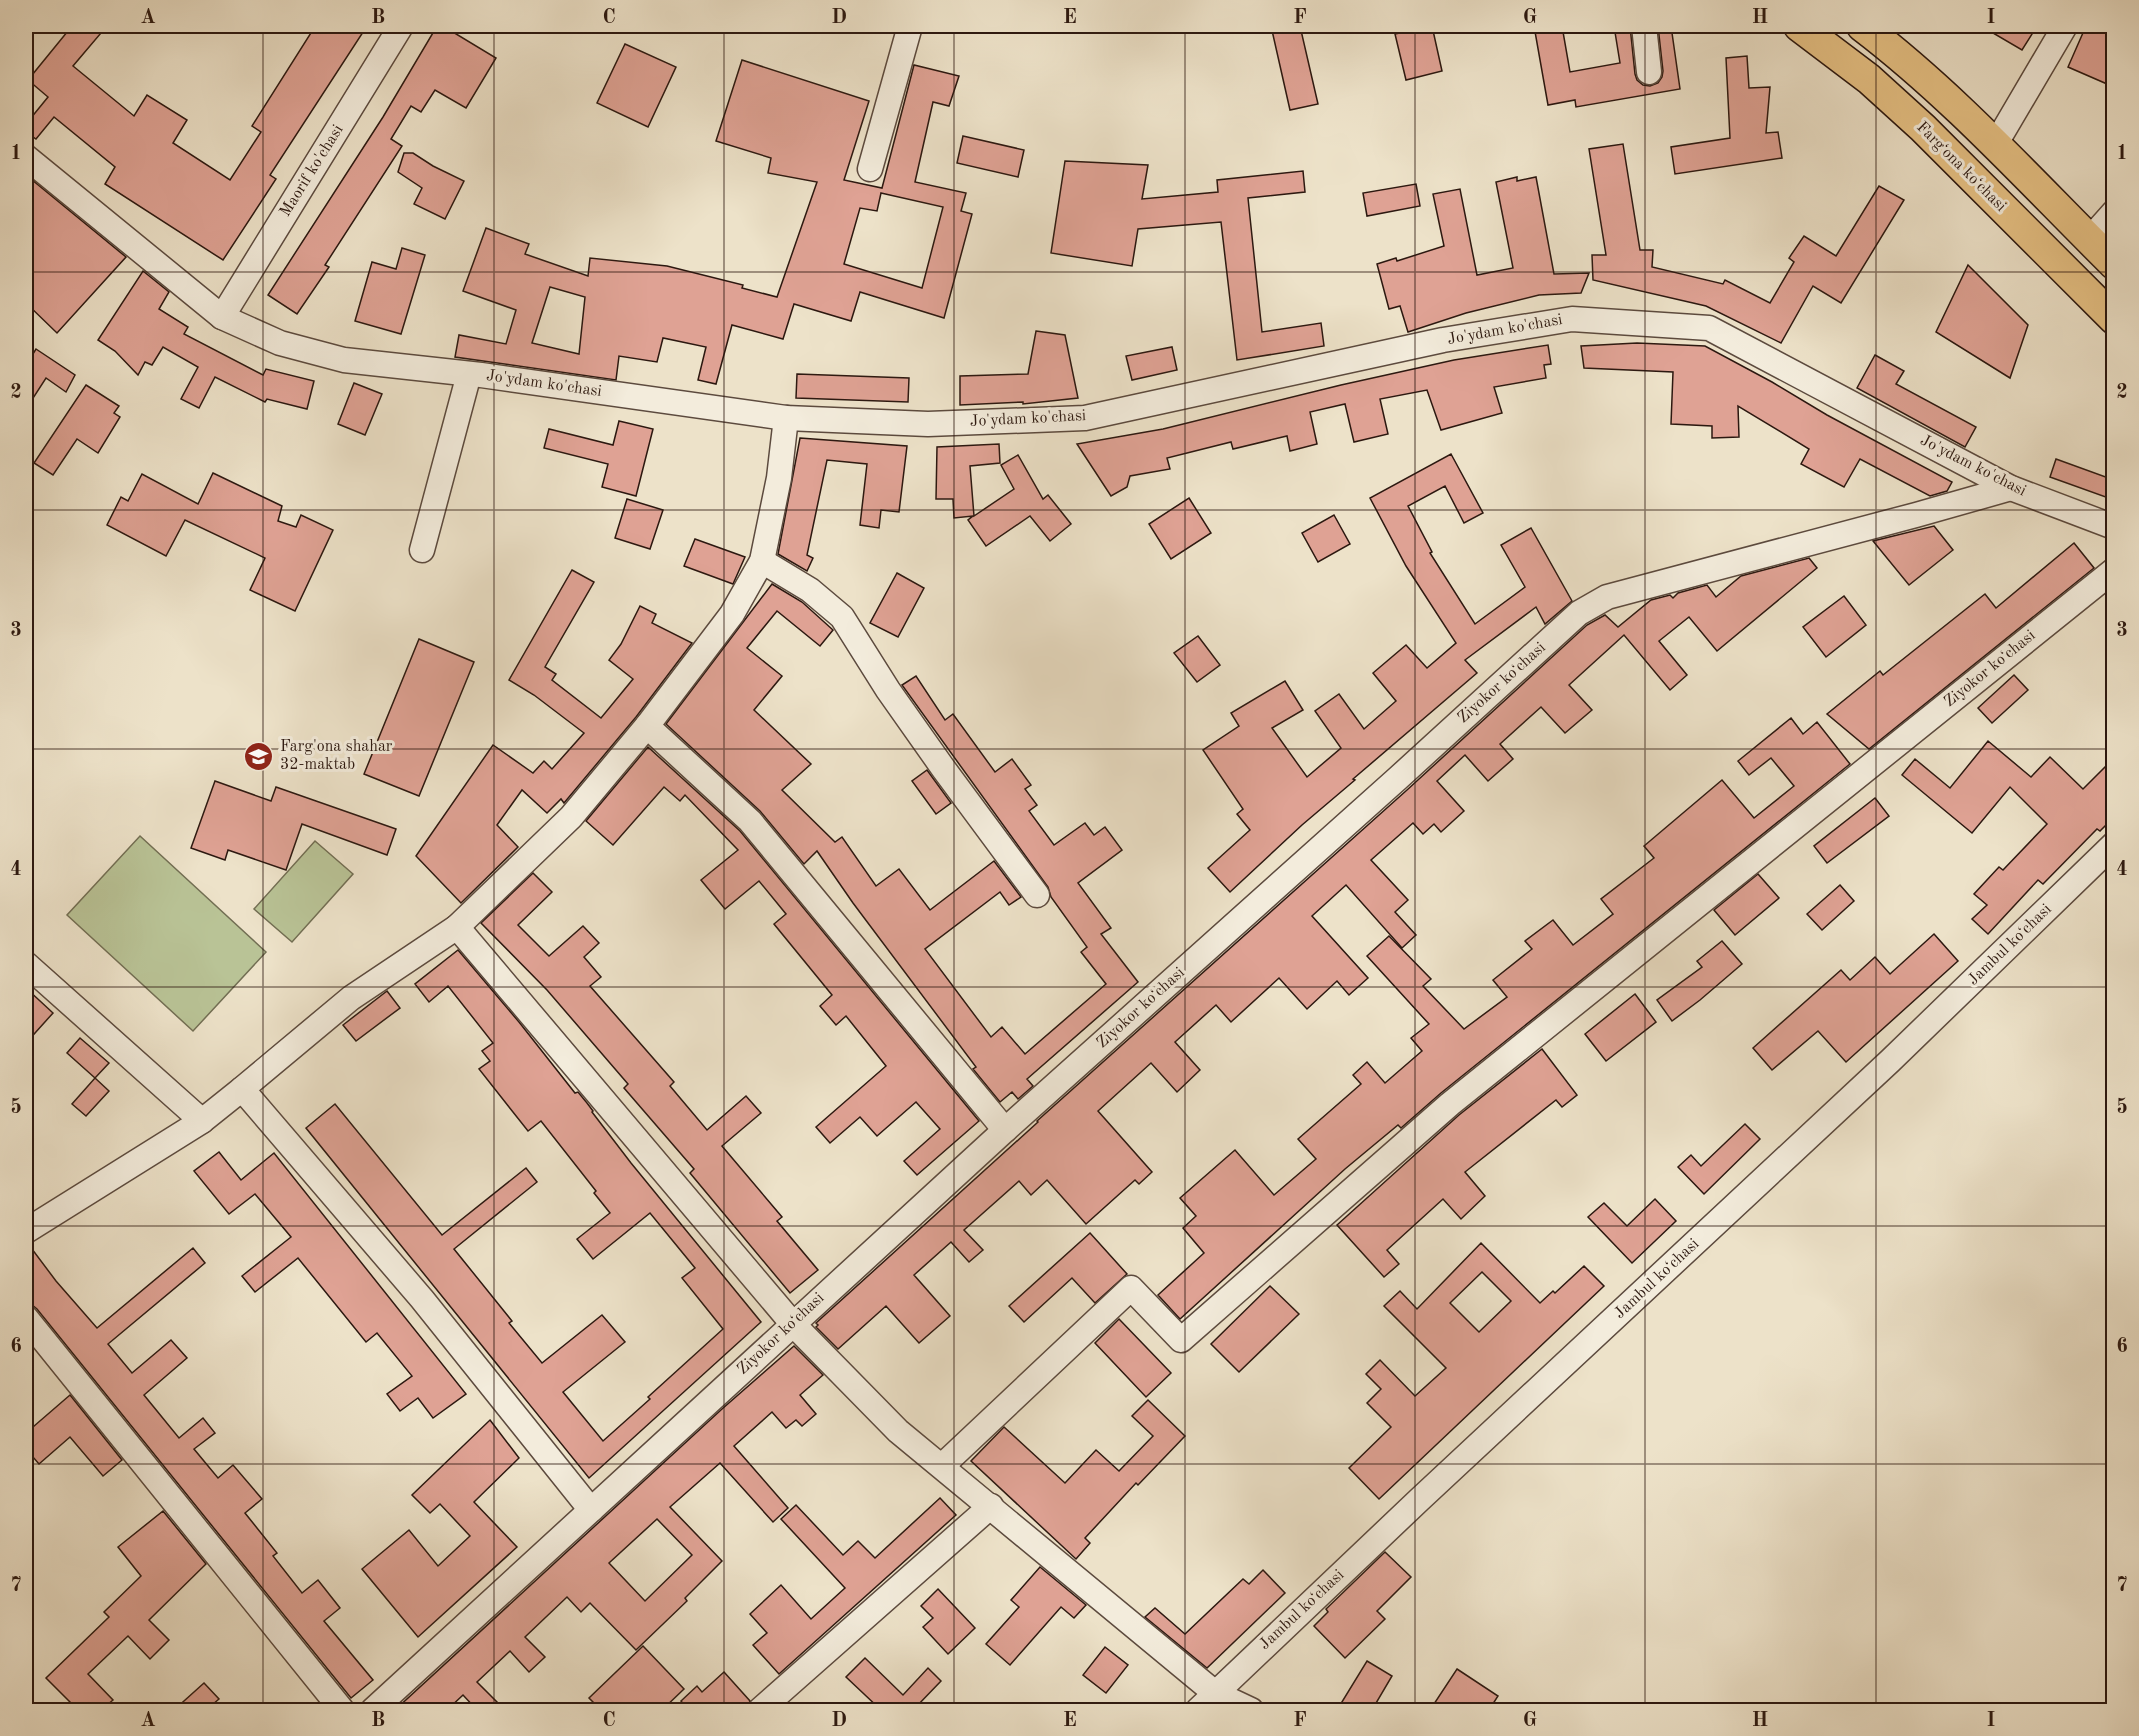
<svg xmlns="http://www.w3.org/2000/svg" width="2139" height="1736" font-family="'Old Standard TT',serif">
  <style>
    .green { fill: #b9c396; stroke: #726e53; stroke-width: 1.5 }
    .building { fill: #dfa294; stroke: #2c1810; stroke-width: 1.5; fill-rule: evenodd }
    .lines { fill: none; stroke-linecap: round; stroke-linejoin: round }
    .minor-casing { stroke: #5c4a3e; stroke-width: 27 }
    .major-casing { stroke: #2c1810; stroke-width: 33 }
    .minor { stroke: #f3ecdc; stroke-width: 24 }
    .major { stroke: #e6c184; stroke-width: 30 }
    .grid { fill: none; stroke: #2c1810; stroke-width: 1.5; stroke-opacity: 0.55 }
    .labels { text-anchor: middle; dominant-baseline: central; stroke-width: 6; stroke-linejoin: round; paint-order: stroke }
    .street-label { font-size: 16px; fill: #2c1810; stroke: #f3ecdc }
    .poi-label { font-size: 16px; fill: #2c1810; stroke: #f3ecdc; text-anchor: start }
    .neatline { fill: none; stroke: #2c1810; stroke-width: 2 }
    .grid-label { font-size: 20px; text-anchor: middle; font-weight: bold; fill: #2c1810 }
  </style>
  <rect width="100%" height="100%" fill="#ede2c9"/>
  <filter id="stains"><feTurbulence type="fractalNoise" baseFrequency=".00333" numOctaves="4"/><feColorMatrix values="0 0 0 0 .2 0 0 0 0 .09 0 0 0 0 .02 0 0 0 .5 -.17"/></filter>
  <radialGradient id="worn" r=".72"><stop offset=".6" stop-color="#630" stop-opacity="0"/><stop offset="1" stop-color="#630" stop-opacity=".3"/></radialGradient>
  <!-- green -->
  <g class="green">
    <path d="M140,836L266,952L193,1031L67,915Z"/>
    <path d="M315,841L353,874L292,942L254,909Z"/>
  </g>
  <!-- building -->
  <g class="building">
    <path d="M72,26H91L101,33L73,66L134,116L147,95L187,120L173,143L230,180L261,132L252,126L314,28L322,33L327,26H367L270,175L276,179L223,260L105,184L115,167L54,117L36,139L26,132V124L48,97L28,80Z"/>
    <path d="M437,26H443L496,58L466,108L435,90L421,112L411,106L391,139L402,146L325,265L329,267L297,314L268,295L383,117Z"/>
    <path d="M1271,26H1300L1318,104L1290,110Z"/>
    <path d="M1432,26L1442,71L1406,80L1395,34Z"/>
    <path d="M1534,26H1562L1570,72L1620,63L1614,26H1630L1635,74L1637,80L1643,85L1650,86L1658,83L1662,77L1663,71L1658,26H1671L1680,89L1576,107L1575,100L1548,105Z"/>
    <path d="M1981,26H2037L2022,50Z"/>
    <path d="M2086,26H2114V87L2068,67Z"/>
    <path d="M625,44L676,67L648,127L597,103Z"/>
    <path d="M1747,56L1749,88L1770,87L1766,133L1778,132L1782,158L1675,174L1671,147L1730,138L1726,58Z"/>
    <path d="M742,60L869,101L844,180L882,188L914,65L959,76L949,106L933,102L915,182L966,193L961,211L972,214L944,318L860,292L851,321L794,304L783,339L732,325L716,384L698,380L706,347L663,338L657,362L619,356L616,380L455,357L459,335L506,344L516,310L463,291L486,228L529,244L525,254L588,276L590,258L667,266L743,285L742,288L777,297L817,182L768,173L771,158L716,141ZM881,193L943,207L922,288L844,264L860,208L877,211ZM550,287L585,297L579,354L532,343Z"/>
    <path d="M963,136L1024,150L1018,177L957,163Z"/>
    <path d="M1623,144L1640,250H1653L1652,267L1723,284L1725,280L1770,303L1794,262L1789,258L1804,236L1836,256L1879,186L1904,200L1841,303L1813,286L1781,343L1706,306L1593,280L1592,255H1606L1589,149Z"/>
    <path d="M404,153H413L433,166L464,181L445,219L414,204L422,188L398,172Z"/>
    <path d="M1065,161L1148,165L1142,199L1218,192L1217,180L1303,171L1305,192L1248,198L1262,332L1321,323L1324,346L1237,360L1221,222L1138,229L1132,266L1051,253Z"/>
    <path d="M26,175L126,257L57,333L26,303Z"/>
    <path d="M1517,177V181L1536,177L1554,274L1589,273L1581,293L1539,295L1466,313L1408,332L1400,306L1389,309L1377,264L1396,258L1397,261L1444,246L1433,194L1460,189L1477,275L1513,268L1496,182Z"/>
    <path d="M1416,184L1420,206L1367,216L1363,193Z"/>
    <path d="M402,248L425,255L401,334L355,321L372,262L396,269Z"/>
    <path d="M1968,265L2028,325L2010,378L1936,332Z"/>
    <path d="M143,271L169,292L159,309L188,327L184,334L263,375L266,369L314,381L307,409L267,399L265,402L215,377L199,408L181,399L198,367L163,347L152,365L145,362L138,375L115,351L98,340Z"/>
    <path d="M1036,331L1065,335L1078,398L1023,404V402L960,405V376L1028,374Z"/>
    <path d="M1637,343L1705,346L1772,382L1827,415L1952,482L1947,491L1930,496L1860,459L1844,487L1801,464L1809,449L1738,406L1739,437L1712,438V426L1671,424L1673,372L1584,368L1581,346Z"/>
    <path d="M1548,345L1551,364L1544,365L1546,378L1494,387L1502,413L1441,430L1427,390L1380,399L1388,434L1354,442L1345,404L1310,412L1317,444L1290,451L1287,436L1233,449L1231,442L1167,458L1170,469L1130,476L1127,487L1111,496L1077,444L1163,429L1341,385L1454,360Z"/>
    <path d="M1172,347L1177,370L1132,380L1126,356Z"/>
    <path d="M36,349L75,375L66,392L46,378L26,409V365Z"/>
    <path d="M1875,355L1904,371L1896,384L1976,427L1965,447L1857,388Z"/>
    <path d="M797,374L909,378L908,402L796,398Z"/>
    <path d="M354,383L382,394L365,435L338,424Z"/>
    <path d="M86,385L119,406L114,413L120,417L98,453L77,439L53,475L34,463Z"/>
    <path d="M619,421L653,429L636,496L602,487L608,464L544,448L549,429L613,445Z"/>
    <path d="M800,438L907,446L899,512L881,510L879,528L860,525L867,464L827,460L807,555L813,558L807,571L778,554Z"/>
    <path d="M999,444L1000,463L970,466L974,516L1014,489L1001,465L1018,455L1043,499L1048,495L1071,524L1050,541L1030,516L986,546L968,520L973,516L954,518L953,499H936L937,447Z"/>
    <path d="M1451,454L1483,513L1464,523L1445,486L1408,506L1432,552L1430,553L1475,624L1525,587L1501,545L1531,528L1572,601L1545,624L1536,607L1465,660L1477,673L1353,779L1355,780L1302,825L1230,892L1208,868L1250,830L1237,814L1243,809L1203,750L1239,726L1231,713L1285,681L1303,710L1272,728L1307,777L1341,748L1315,711L1339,694L1364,729L1396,701L1373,673L1406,645L1427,668L1456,643L1406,566L1370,498Z"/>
    <path d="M2056,459L2114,480V500L2050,477Z"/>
    <path d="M213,473L282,506L278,521L296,527L301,515L333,530L295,611L250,590L265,558L185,520L166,556L107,525L121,497L128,501L142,474L198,504Z"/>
    <path d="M1189,498L1211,533L1171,559L1149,524Z"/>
    <path d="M627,499L663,510L650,549L615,538Z"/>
    <path d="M1334,515L1350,544L1318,562L1302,533Z"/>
    <path d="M1934,526L1953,550L1909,585L1873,541Z"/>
    <path d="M695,539L745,557L733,584L684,566Z"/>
    <path d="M2074,543L2094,568L1869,749L1827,714L1880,671L1883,675L1985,594L1996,608Z"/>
    <path d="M1809,558L1817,568L1717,651L1689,617L1659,641L1687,675L1670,690L1624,635L1569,685L1592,710L1565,733L1541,707L1500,744L1513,759L1488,781L1465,755L1437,781L1464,811L1441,832L1434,824L1423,834L1413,823L1371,860L1408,900L1395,912L1416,935L1402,948L1346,885L1312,916L1368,978L1349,995L1337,981L1307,1009L1279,978L1231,1022L1216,1005L1175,1042L1200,1070L1177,1092L1151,1063L1098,1111L1152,1172L1139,1184L1135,1180L1086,1224L1047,1180L1031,1195L1019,1181L964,1230L983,1250L969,1262L951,1242L914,1275L950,1316L919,1343L886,1306L838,1349L816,1327L818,1325L816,1323L1038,1122L1037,1121L1407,790L1587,625L1605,615L1618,627L1651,600L1670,595L1673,598L1678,593L1707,585L1716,597L1741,576Z"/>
    <path d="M572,570L594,582L545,667L556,674L552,680L601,718L633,679L609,660L621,644L640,606L656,614L652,623L692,643L636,717L564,803L561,799L547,813L522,790L497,825L518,847L461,903L416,856L493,745L533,773L544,761L552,769L584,733L534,695L509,680Z"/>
    <path d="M897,573L924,588L898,637L870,623Z"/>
    <path d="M772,584L802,602L833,630L820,646L777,611L747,648L782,676L754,710L811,764L782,790L835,842L842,837L876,886L899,869L930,910L994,861L1021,897L1009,905L1000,892L925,949L991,1037L1002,1027L1025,1054L1106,984L1081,952L1087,947L1051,897L1048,887L902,685L916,676L945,720L953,714L995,772L1012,759L1031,785L1025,789L1037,805L1029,811L1054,845L1085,823L1094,835L1105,827L1122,850L1078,883L1111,928L1101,934L1138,982L1027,1079L1033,1086L1018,1099L1012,1092L1000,1102L973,1069L976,1067L853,903L817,851L804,864L760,811L666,724Z"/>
    <path d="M1844,596L1866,625L1826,657L1803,627Z"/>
    <path d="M1198,636L1220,665L1197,682L1174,653Z"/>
    <path d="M419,639L474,662L419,796L364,774Z"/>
    <path d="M2014,675L2028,690L1992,723L1978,708Z"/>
    <path d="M1791,718L1803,734L1817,722L1850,764L1441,1093L1401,1128L1398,1125L1345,1169L1180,1319L1158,1295L1204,1253L1183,1228L1196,1216L1180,1198L1235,1150L1274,1195L1316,1159L1298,1139L1361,1084L1353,1075L1367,1062L1385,1083L1422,1051L1411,1038L1429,1024L1367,956L1389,936L1431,979L1423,986L1464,1029L1507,997L1493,980L1532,949L1525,941L1553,920L1573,945L1613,914L1601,899L1654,858L1644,846L1722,780L1754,818L1794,786L1771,758L1749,775L1738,761Z"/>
    <path d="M1988,741L2031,777L2050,757L2083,789L2114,758V817L2100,831L2097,829L2043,884L2038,880L1988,934L1972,919L1987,905L1974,894L1999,867L2003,870L2047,824L2010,787L1972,833L1902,775L1915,759L1950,788Z"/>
    <path d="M648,747L740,831L979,1121L917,1175L904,1161L940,1129L916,1102L877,1136L860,1117L830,1143L816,1127L886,1066L846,1016L836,1025L820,1006L832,995L774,924L786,914L759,881L725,909L701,880L738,850L685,795L680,801L664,787L613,845L586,821Z"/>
    <path d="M927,770L951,803L936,814L912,781Z"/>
    <path d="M215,781L271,801L276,787L396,829L387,855L302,824L286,870L228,850L225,860L191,848Z"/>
    <path d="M1875,798L1889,816L1827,863L1814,846Z"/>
    <path d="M533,873L552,892L518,925L549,956L583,926L599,943L584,957L601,977L590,986L674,1082L670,1086L707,1130L746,1096L761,1113L722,1146L782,1217L777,1221L818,1270L790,1293L690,1173L694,1169L624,1088L628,1084L547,990L481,923Z"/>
    <path d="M1758,874L1779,898L1735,935L1714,910Z"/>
    <path d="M1840,885L1854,901L1822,930L1807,914Z"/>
    <path d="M1934,934L1958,961L1846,1062L1818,1031L1772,1070L1753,1048L1841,970L1850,980L1875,957L1890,974Z"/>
    <path d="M1722,941L1742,964L1700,1000L1672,1021L1657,1000L1702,967L1697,961Z"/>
    <path d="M458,950L519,1022L575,1093L578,1092L587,1103L593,1111L592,1112L631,1163L761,1322L589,1478L306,1128L335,1104L442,1235L526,1168L537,1182L454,1249L512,1321L509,1323L542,1363L602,1315L625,1342L563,1392L603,1441L650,1399L648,1397L723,1329L682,1278L695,1268L650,1213L593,1259L577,1239L610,1213L594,1193L596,1191L541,1121L528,1131L479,1069L490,1061L482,1051L493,1043L448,986L429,1002L415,984Z"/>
    <path d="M26,988L53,1013L26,1043Z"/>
    <path d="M387,991L400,1008L356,1041L343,1025Z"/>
    <path d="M1635,994L1656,1022L1606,1061L1585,1034Z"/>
    <path d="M80,1038L109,1063L95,1078L67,1053Z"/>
    <path d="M1542,1049L1577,1095L1562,1107L1556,1100L1465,1172L1485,1196L1461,1219L1443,1199L1387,1250L1399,1264L1384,1277L1337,1225L1459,1115Z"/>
    <path d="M95,1078L109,1091L86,1116L72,1104Z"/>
    <path d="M1745,1124L1760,1139L1704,1194L1678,1167L1691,1155L1701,1166Z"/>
    <path d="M219,1152L241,1180L274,1153L466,1394L433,1418L418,1398L400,1411L387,1394L412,1376L377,1333L366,1342L298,1258L255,1292L242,1276L291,1237L255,1194L229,1214L194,1171Z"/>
    <path d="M1655,1199L1676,1221L1632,1263L1588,1217L1604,1203L1627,1226Z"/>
    <path d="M1090,1233L1127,1274L1095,1303L1072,1278L1024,1322L1009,1306Z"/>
    <path d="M1481,1243L1540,1303L1553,1291L1555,1293L1584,1266L1604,1286L1379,1499L1349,1468L1391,1427L1367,1403L1381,1389L1366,1374L1380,1360L1415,1396L1446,1368L1384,1306L1400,1291L1417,1309ZM1482,1272L1511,1301L1479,1332L1450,1303Z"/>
    <path d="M26,1245H29L56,1281L97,1328L193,1248L205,1263L108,1344L132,1373L171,1340L187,1358L144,1395L179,1438L203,1418L215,1433L194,1449L218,1478L233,1465L262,1499L245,1513L277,1553L273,1556L302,1593L318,1580L340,1608L324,1621L373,1680L351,1698L37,1309L32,1305L26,1304Z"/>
    <path d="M1270,1286L1299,1314L1239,1372L1211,1344Z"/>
    <path d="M1119,1319L1171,1373L1146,1397L1095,1343Z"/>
    <path d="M794,1346L823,1375L800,1395L816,1414L802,1426L796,1420L786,1428L772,1412L734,1446L788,1508L773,1522L720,1463L670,1507L722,1561L685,1598L687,1601L636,1650L590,1603L581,1612L567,1597L525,1637L545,1657L529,1672L510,1651L477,1682L505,1710H477L463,1695L447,1710H395L722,1409ZM657,1519L692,1555L645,1601L609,1563Z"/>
    <path d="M70,1395L122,1460L103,1476L70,1437L39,1464L26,1449V1433Z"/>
    <path d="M1148,1400L1185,1436L1138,1485L1136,1483L1085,1538L1090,1543L1076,1559L971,1461L1004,1427L1065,1483L1096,1450L1119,1471L1153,1436L1132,1416Z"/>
    <path d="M490,1420L519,1458L474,1502L517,1547L418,1637L362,1569L409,1530L438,1566L470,1536L440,1504L430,1513L412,1495Z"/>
    <path d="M940,1498L956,1515L779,1674L753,1645L767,1633L750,1614L781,1585L811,1619L845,1588L781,1519L796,1505L843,1555L858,1541L875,1558Z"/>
    <path d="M163,1511L206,1564L149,1620L169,1640L150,1659L128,1636L88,1674L113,1700L101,1710H78L46,1678L109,1617L104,1612L141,1576L118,1547Z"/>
    <path d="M1385,1552L1411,1577L1377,1611L1385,1619L1345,1658L1314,1626L1328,1612L1326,1609Z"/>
    <path d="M1040,1567L1086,1605L1074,1618L1061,1607L1010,1665L986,1644L1019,1607L1011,1600Z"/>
    <path d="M1263,1570L1285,1593L1207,1668L1145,1617L1155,1608L1185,1634L1243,1579L1249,1584Z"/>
    <path d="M938,1589L975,1628L948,1654L923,1627L933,1618L921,1606Z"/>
    <path d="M643,1646L684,1689L662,1710H601L589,1698Z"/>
    <path d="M1105,1647L1128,1665L1106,1693L1083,1675Z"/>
    <path d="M865,1658L903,1695L928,1668L941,1681L916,1707L919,1710H881L846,1677Z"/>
    <path d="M1367,1661L1392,1676L1372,1710H1337Z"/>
    <path d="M1457,1669L1498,1696L1489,1710H1430Z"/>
    <path d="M724,1672L750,1701L746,1710H682L686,1707L681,1701L697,1686L702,1692Z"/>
    <path d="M204,1683L219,1699L206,1710H174Z"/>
  </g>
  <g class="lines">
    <defs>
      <g id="minor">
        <path d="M1644,26L1649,72"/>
        <path d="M1995,145L2065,26"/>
        <path d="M26,157L222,317L280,343L344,360L481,375L786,418L928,424L1085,418L1443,340L1572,319L1709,328L2011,488L2114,527"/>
        <path d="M870,169L910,26"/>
        <path d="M2089,240L2114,212"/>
        <path d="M222,317L401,26"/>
        <path d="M422,550L469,374"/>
        <path d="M762,561L810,590L842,617L888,690L943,768L1037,895"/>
        <path d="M647,726L732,614L762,561L779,478L786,418"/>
        <path d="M457,927L571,817L647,726L750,821L1005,1130"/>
        <path d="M26,964L202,1121L26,1231"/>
        <path d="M242,1089L351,998L457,927L792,1323L898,1431L1215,1693L1251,1710"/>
        <path d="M202,1121L242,1089L422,1299L591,1510"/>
        <path d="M26,1318L342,1710"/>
        <path d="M942,1466L1131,1288L1181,1340L1450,1104L2114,570"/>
        <path d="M373,1710L1005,1130L1397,779L1579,613L1607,597L1916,515L2011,488"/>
        <path d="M760,1710L991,1506"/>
        <path d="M1198,1710L1419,1500L1890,1061L2114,844"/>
      </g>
      <g id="major">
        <path d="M1799,26L1869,79L1923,128L2114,319"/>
        <path d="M1862,26C1954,96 2032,183 2114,264"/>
      </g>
    </defs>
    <!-- minor casing -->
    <use href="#minor" class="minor-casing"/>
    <!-- major casing -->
    <use href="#major" class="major-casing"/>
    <!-- minor -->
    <use href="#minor" class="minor"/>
    <!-- major -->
    <use href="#major" class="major"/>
  </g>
  <!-- grid -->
  <path class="grid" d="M263,26V1710M494,26V1710M724,26V1710M954,26V1710M1185,26V1710M1415,26V1710M1645,26V1710M1876,26V1710M26,272H2114M26,510H2114M26,749H2114M26,987H2114M26,1226H2114M26,1464H2114"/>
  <!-- icons -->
  <defs>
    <symbol id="school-disc" viewBox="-11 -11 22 22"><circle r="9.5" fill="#8f2418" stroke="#f3ecdc"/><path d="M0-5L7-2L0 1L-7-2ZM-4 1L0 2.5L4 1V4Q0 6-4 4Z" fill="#fff"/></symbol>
  </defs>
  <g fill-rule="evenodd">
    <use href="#school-disc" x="242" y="740" width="33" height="33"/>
  </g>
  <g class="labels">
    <!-- street labels -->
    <g class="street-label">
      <text transform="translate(1961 167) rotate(45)">Fargʻona koʻchasi</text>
      <text transform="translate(312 171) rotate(-58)">Maorif ko'chasi</text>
      <text transform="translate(1505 330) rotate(-10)">Jo'ydam ko'chasi</text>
      <text transform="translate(544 384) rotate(8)">Jo'ydam ko'chasi</text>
      <text transform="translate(1028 419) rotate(-3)">Jo'ydam ko'chasi</text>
      <text transform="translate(1973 466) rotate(27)">Jo'ydam ko'chasi</text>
      <text transform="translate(1990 669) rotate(-39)">Ziyokor koʻchasi</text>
      <text transform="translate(1502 683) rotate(-42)">Ziyokor koʻchasi</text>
      <text transform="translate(2010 945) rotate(-44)">Jambul koʻchasi</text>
      <text transform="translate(1141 1008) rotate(-42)">Ziyokor koʻchasi</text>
      <text transform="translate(1657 1279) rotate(-43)">Jambul koʻchasi</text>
      <text transform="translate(781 1334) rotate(-43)">Ziyokor koʻchasi</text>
      <text transform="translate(1302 1610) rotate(-43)">Jambul koʻchasi</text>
    </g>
    <!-- poi labels -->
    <g class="poi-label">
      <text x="280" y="747">Farg'ona shahar<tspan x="280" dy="18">32-maktab</tspan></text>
    </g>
  </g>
  <!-- margin -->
  <rect width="2139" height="1736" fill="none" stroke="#ede2c9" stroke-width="66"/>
  <rect x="33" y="33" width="2073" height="1670" class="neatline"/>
  <g class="grid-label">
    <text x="148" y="23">A</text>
    <text x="378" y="23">B</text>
    <text x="609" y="23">C</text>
    <text x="839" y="23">D</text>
    <text x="1070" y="23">E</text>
    <text x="1300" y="23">F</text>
    <text x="1530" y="23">G</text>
    <text x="1760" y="23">H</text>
    <text x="1991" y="23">I</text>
    <text x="16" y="159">1</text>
    <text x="2122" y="159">1</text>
    <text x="16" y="398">2</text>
    <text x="2122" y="398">2</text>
    <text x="16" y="636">3</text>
    <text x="2122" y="636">3</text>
    <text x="16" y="875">4</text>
    <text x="2122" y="875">4</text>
    <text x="16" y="1113">5</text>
    <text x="2122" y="1113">5</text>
    <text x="16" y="1352">6</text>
    <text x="2122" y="1352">6</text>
    <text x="16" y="1591">7</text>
    <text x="2122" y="1591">7</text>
    <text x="148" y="1726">A</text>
    <text x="378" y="1726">B</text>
    <text x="609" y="1726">C</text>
    <text x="839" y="1726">D</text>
    <text x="1070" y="1726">E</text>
    <text x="1300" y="1726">F</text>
    <text x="1530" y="1726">G</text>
    <text x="1760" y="1726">H</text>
    <text x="1991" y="1726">I</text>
  </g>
  <rect width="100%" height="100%" filter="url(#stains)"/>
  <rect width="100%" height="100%" fill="url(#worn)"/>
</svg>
